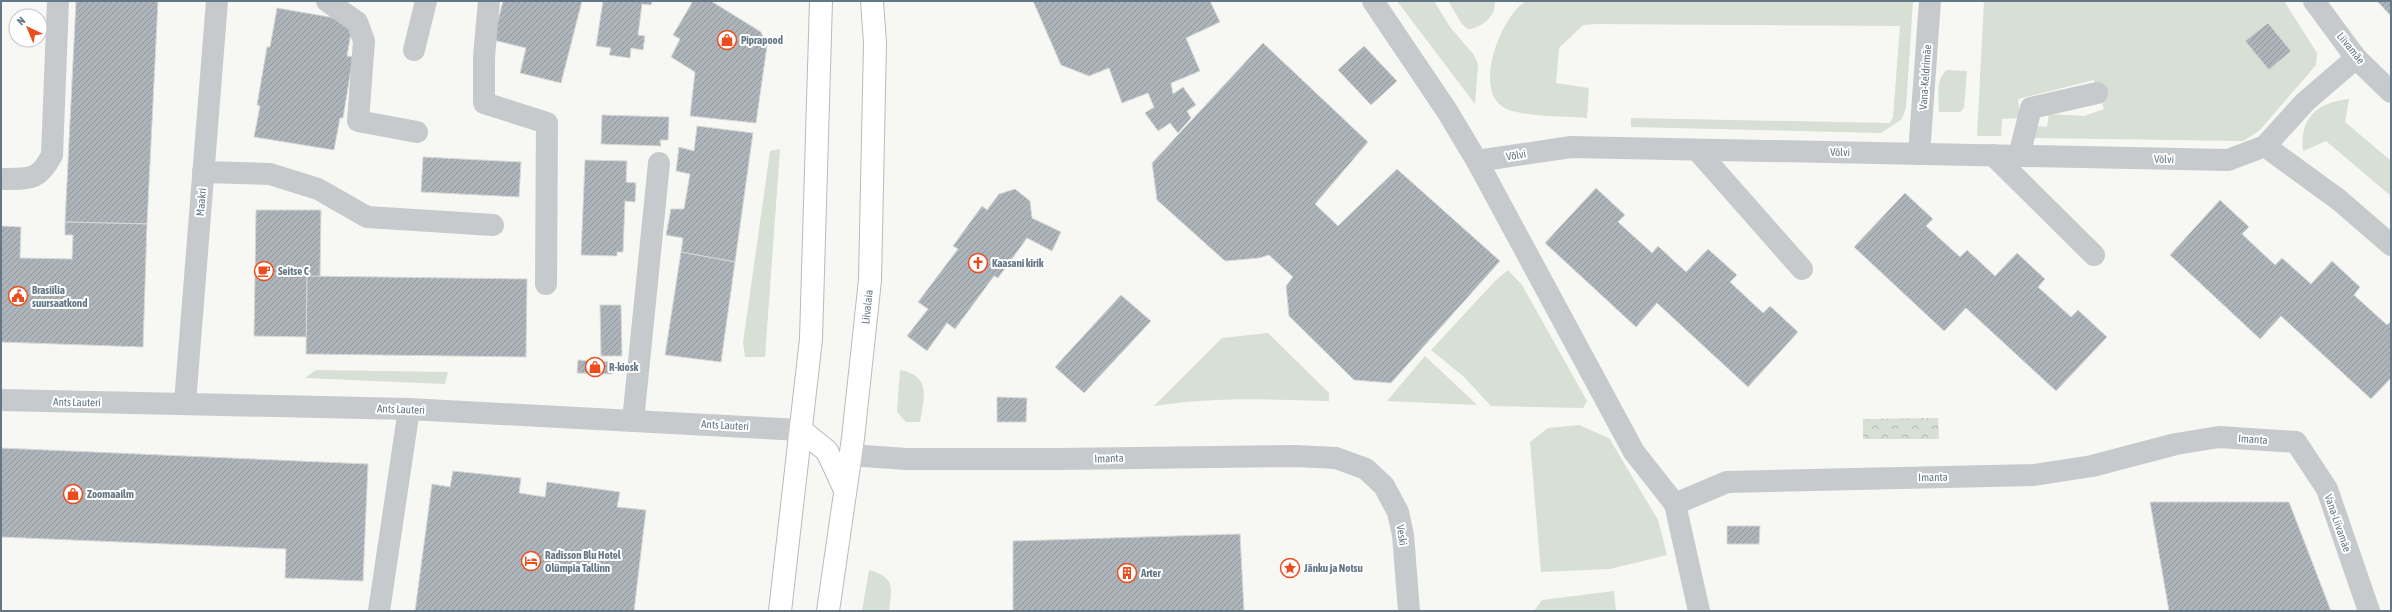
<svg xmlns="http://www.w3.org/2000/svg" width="2392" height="612" font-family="'Asap Condensed',sans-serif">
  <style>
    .grass { fill: #d8dfd4 }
    .park { fill: url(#park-crowns) }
    .building { fill: url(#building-hatch); stroke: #d8d8d6 }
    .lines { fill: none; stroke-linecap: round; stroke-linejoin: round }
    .major-casing { stroke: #b7bbbf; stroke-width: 24 }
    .minor { stroke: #c6cacd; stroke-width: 22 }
    .major { stroke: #fff; stroke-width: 22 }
    .labels { text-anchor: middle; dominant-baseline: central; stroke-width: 4; stroke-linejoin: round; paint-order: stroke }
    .poi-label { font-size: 11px; font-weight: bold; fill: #647786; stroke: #fff; text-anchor: start }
    .street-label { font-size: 11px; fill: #647786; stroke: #fff }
  </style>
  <defs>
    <pattern id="park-crowns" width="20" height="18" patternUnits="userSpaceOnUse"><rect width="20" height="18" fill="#d8dfd4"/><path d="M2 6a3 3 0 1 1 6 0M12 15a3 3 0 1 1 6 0" fill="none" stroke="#b3bab2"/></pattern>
    <pattern id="building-hatch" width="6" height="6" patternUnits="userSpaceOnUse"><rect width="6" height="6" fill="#adb5bb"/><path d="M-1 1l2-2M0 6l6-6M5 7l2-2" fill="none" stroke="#90989e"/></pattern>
  </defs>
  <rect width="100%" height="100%" fill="#f7f7f3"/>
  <!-- grass -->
  <g class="grass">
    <path d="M1397,1H1434L1450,27L1474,55L1478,64L1475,104Z"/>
    <path d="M1448,1H1495C1496,16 1482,28 1468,29L1462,24Z"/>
    <path d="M1526,1H1913L1906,108L1902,119L1881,133L1631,127V118L1890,123L1893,117L1900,26L1597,24L1583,25L1559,48L1556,83L1589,88L1587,118C1567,116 1518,117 1503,107C1473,88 1501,16 1526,1Z"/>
    <path d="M1984,1H2284L2317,53L2316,65L2259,131L2243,141L2035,138L2036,126L2047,127L2049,114L2084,116L2104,109L2094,80L2018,99L2020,118L2002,119L2001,136H1977Z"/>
    <path d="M1947,70L1967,71L1964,108L1960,112H1939C1939,97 1935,80 1947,70Z"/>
    <path d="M2349,99L2345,122L2391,161V196L2326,141L2303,151C2299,118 2318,102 2349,99Z"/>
    <path d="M780,149L765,357H745L743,343L770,151Z"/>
    <path d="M1508,270L1522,285L1587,401L1583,408L1491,406L1463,376L1431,350L1496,280Z"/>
    <path d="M1268,333L1329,393V401C1270,399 1212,397 1154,406L1222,338Z"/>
    <path d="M1425,356L1477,405L1387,401Z"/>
    <path d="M316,370L448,372L445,384L305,378Z"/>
    <path d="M900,370C932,376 924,398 920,422H906L897,412Z"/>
    <path d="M1579,425L1609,438L1658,520L1667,555L1610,569L1541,572L1530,442L1548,428Z"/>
    <path d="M869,570C896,578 892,587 889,611H862Z"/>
    <path d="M1614,591L1616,611H1534L1542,600Z"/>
  </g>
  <!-- park -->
  <path class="park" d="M1938,418L1939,439H1863V419Z"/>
  <!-- building -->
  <g class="building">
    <path d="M76,1H158L147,224L65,222Z"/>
    <path d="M503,1H582L561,83L520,73L526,48L493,40Z"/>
    <path d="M603,1H652L651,5L642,4L638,35L645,36L643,50L631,48L630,58L609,55L611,48L596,46Z"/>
    <path d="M693,1H711L761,32L767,46L756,123L690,116L695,72L671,57L680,39L673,35Z"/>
    <path d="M1033,1H1210L1220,22L1186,38L1200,71L1171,83L1173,94L1183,87L1196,105L1187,111L1191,118L1178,133L1170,123L1158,131L1145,113L1154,107L1148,93L1122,103L1109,68L1089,76L1061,65Z"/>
    <path d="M2377,1H2391V16Z"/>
    <path d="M277,8L353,21L347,56L353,57L343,118H340L334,150L254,137L260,106L257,105L267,47H270Z"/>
    <path d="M2268,23L2291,51L2269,70L2245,41Z"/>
    <path d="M1263,43L1368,142L1315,204L1338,226L1397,169L1500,261L1391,383L1354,380L1289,316L1286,286L1293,277L1269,255L1259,258L1225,261L1157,200L1152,163Z"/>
    <path d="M1364,46L1397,81L1371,105L1338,70Z"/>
    <path d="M602,115L669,117L668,140H660L661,146L601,144Z"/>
    <path d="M697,126L753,133L735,262L681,252L683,238L666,235L671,209H684L690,174L676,171L679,147L694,151Z"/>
    <path d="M423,157L521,162L519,197L421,192Z"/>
    <path d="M585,160L627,161L626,182L636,183L635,202L625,201L623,252H617V256L581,255Z"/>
    <path d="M1596,188L1625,215L1618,222L1652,253L1658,246L1686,272L1708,249L1737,275L1730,282L1763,313L1770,306L1798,332L1748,387L1657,303L1636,327L1545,243Z"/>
    <path d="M1015,189L1030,201L1032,218L1061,232L1052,251L1027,238L998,278L994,276L955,329L947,323L927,351L907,336L928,309L918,302L958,249L953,246L982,206L987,210L999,194Z"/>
    <path d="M1905,193L1933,219L1926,226L1960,257L1967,250L1995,276L2017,253L2045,279L2038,287L2071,317L2078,310L2107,337L2056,391L1966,308L1944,331L1854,247Z"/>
    <path d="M2220,200L2249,227L2242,234L2275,265L2282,258L2311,284L2332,261L2360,287L2354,295L2387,325L2391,321V378L2371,399L2281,316L2260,339L2170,255Z"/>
    <path d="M256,210H321L320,277L307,276V337L254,336Z"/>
    <path d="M65,222L147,224L143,347L1,342V226L21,227L20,258L72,259L73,235H65Z"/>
    <path d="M681,252L735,262L721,362L665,355Z"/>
    <path d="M307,276L527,279L526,357L306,354Z"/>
    <path d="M1121,295L1151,321L1084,393L1055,367Z"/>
    <path d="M600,305H621L622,356H601Z"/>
    <path d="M578,360L613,362L612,374L577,373Z"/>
    <path d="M997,397L1027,398L1026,422H997Z"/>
    <path d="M1,448L368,464L363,581L285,578L286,549L1,537Z"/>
    <path d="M453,471L521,478L519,493L545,497L547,482L620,492L617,507L646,510L634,611H415L432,484L450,487Z"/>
    <path d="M2150,502H2289L2331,611H2169Z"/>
    <path d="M1727,526H1760L1759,544H1727Z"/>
    <path d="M1240,534L1244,611H1013V541Z"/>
  </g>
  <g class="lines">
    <defs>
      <g id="major">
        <path d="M801,430L827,451L845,490"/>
        <path d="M780,611L811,339L821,1"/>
        <path d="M828,611L853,438L870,280L875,43L872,1"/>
      </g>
    </defs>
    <!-- major casing -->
    <use href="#major" class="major-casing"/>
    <!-- minor -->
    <g class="minor">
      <path d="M327,1L357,22L364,41L358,121L417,132"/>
      <path d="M489,1L484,57V103L547,123L546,284"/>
      <path d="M1373,1L1447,111L1477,161L1571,147L2228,160L2265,146L2305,102L2356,58"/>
      <path d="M2314,1L2356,58L2391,92"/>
      <path d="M414,50L426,1"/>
      <path d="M2265,146L2339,200L2391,245"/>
      <path d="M1697,150L1802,269"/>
      <path d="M1919,154L1930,1"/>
      <path d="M1993,155L2094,255"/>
      <path d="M2019,156L2031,108L2097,93"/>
      <path d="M1477,161L1634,452L1675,504L1727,482L2034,475L2092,466L2176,444L2219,437L2296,442L2327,489L2369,611"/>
      <path d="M203,172L270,174L318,189L367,217L493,225"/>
      <path d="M4,179C31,179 39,180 52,155L58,1"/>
      <path d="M1,400L409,409L801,430"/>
      <path d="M185,403L217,1"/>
      <path d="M633,421L659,163"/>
      <path d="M850,455L906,459H1059L1295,456L1336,458L1366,469L1384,486L1398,512L1403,535L1409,611"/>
      <path d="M1675,504L1699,611"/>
      <path d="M379,611L409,409"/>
    </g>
    <!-- major -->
    <use href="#major" class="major"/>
  </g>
  <!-- icons -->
  <defs>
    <symbol id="shop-ring" viewBox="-11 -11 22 22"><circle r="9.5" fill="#fff" stroke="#ed4c1d" stroke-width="1.5"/><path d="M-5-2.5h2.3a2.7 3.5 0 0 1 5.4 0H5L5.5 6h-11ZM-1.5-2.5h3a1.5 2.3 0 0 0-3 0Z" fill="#ed4c1d"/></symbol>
    <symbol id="church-ring" viewBox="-11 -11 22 22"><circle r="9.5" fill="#fff" stroke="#ed4c1d" stroke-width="1.5"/><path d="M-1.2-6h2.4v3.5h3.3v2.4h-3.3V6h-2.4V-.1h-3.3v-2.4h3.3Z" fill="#ed4c1d"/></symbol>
    <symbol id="cafe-ring" viewBox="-11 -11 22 22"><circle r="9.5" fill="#fff" stroke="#ed4c1d" stroke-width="1.5"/><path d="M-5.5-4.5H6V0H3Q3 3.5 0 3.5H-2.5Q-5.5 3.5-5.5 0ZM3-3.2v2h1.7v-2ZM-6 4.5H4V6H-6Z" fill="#ed4c1d"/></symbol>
    <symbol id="civic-ring" viewBox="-11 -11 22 22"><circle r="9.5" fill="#fff" stroke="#ed4c1d" stroke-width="1.5"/><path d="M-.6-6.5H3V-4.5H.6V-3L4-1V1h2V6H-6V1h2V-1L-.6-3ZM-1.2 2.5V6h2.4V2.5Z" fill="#ed4c1d"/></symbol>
    <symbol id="hotel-ring" viewBox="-11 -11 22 22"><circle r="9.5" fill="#fff" stroke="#ed4c1d" stroke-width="1.5"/><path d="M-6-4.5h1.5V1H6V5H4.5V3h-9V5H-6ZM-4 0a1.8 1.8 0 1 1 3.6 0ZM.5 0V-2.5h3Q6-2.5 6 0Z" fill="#ed4c1d"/></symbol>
    <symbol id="sight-ring" viewBox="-11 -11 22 22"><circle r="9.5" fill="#fff" stroke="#ed4c1d" stroke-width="1.5"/><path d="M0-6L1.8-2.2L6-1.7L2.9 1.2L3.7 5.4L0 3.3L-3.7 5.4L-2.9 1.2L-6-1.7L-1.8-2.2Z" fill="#ed4c1d"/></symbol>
    <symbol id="building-ring" viewBox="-11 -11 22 22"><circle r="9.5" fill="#fff" stroke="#ed4c1d" stroke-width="1.5"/><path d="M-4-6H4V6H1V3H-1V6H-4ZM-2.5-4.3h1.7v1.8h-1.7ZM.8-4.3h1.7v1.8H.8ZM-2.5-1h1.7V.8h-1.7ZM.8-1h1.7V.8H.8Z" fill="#ed4c1d"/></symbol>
  </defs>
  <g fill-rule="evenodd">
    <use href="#shop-ring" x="716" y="29" width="22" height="22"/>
    <use href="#church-ring" x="967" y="252" width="22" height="22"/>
    <use href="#cafe-ring" x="253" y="260" width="22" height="22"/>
    <use href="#civic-ring" x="7" y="285" width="22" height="22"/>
    <use href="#shop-ring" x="584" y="356" width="22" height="22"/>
    <use href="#shop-ring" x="62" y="483" width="22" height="22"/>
    <use href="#hotel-ring" x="520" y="550" width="22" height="22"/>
    <use href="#sight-ring" x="1279" y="557" width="22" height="22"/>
    <use href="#building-ring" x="1116" y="562" width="22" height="22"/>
  </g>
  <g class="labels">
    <!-- poi labels -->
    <g class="poi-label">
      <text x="741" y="40">Piprapood</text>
      <text x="992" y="263">Kaasani kirik</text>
      <text x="278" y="271">Seitse C</text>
      <text x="32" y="290">Brasiilia<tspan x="32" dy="13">suursaatkond</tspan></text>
      <text x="609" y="367">R-kiosk</text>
      <text x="87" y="494">Zoomaailm</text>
      <text x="545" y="555">Radisson Blu Hotel<tspan x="545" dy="13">Olümpia Tallinn</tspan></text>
      <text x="1304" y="568">Jänku ja Notsu</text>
      <text x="1141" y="573">Arter</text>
    </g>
    <!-- street labels -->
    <g class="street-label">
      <text transform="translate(2351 48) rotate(51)">Liivamäe</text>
      <text transform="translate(1925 77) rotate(-86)">Vana-Keldrimäe</text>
      <text transform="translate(1840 152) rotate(1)">Võlvi</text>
      <text transform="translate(1516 155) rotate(-9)">Võlvi</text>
      <text transform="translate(2164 159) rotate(1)">Võlvi</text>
      <text transform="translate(201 202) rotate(-85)">Maakri</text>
      <text transform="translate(867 307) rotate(-84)">Liivalaia</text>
      <text transform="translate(77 402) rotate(1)">Ants Lauteri</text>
      <text transform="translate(401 409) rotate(2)">Ants Lauteri</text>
      <text transform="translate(725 425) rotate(3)">Ants Lauteri</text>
      <text transform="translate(2253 439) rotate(4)">Imanta</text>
      <text transform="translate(1109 458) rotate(-2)">Imanta</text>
      <text transform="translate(1933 477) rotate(-1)">Imanta</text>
      <text transform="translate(2338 523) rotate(71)">Vana-Liivamäe</text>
      <text transform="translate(1402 535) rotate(81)">Veski</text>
    </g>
  </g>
  <!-- border -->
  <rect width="2392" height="612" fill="none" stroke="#647786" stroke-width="4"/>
  <!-- north arrow -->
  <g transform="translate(28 28) rotate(316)"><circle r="19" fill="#ffffff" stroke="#c1c9cf"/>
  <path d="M0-3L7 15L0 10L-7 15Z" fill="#ed4c1d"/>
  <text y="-6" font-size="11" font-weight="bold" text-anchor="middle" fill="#647786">N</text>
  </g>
</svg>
